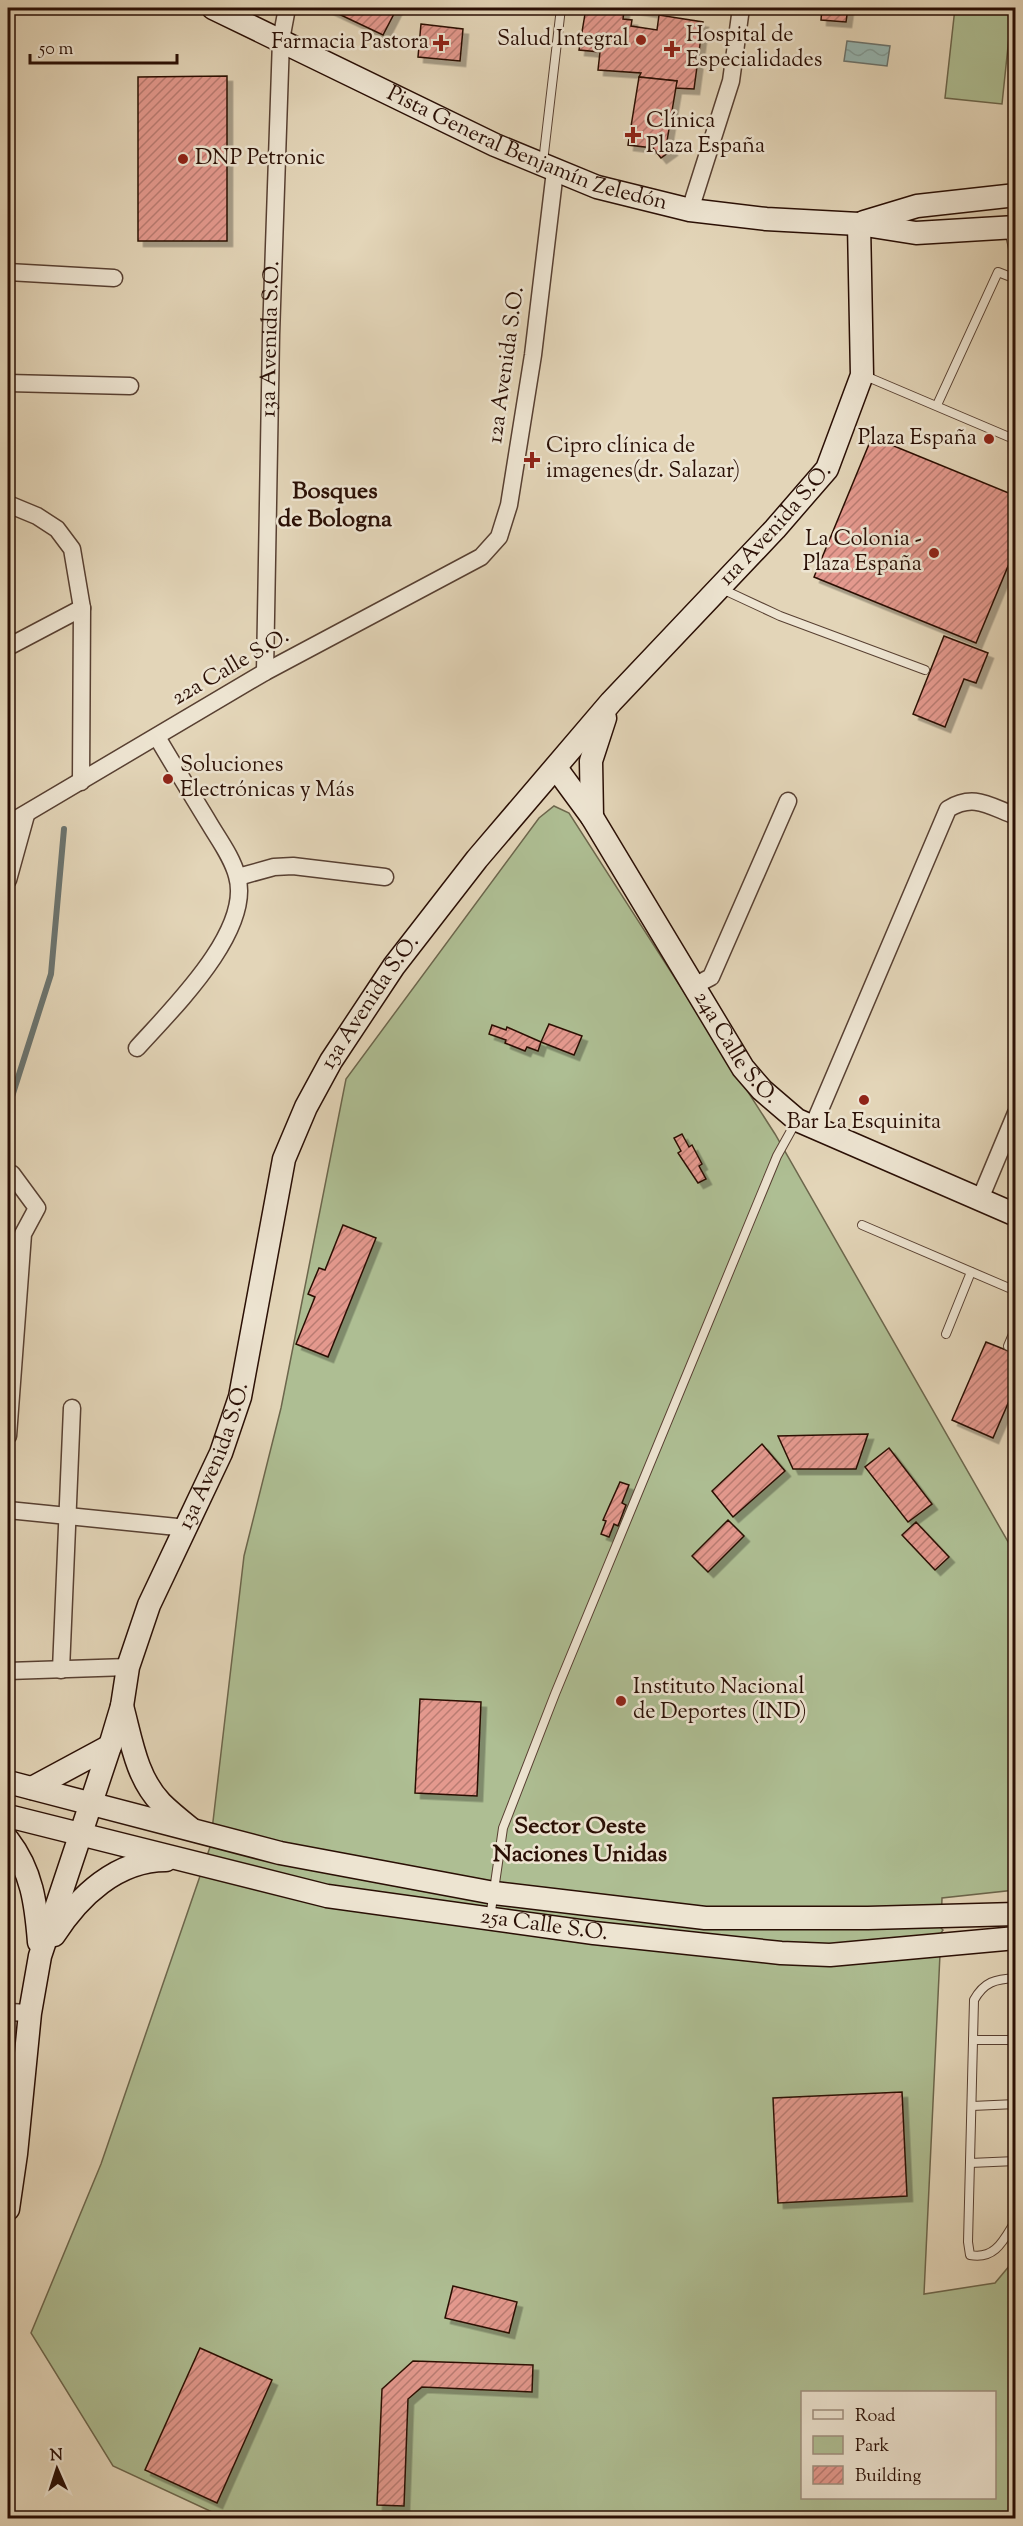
<svg xmlns="http://www.w3.org/2000/svg" width="1023" height="2526" font-family="'Sorts Mill Goudy',serif">
  <style>
    .green { fill: #aebe93; stroke: #6c664c; stroke-width: 1.5; fill-rule: evenodd }
    .water { fill: url(#water-waves); stroke: #6b746f; stroke-width: 1.5 }
    .lines { fill: none; stroke-linecap: round; stroke-linejoin: round }
    .stream { stroke: #6b746f; stroke-width: 6 }
    .building { fill: url(#building-hatch); stroke: #2a0f05; stroke-width: 1.5; filter: url(#shadow) }
    .lane-casing { stroke: #584032; stroke-width: 10 }
    .street-casing { stroke: #584032; stroke-width: 19 }
    .secondary-casing { stroke: #2a0f05; stroke-width: 25 }
    .lane { stroke: #ede4d1; stroke-width: 8 }
    .street { stroke: #ede4d1; stroke-width: 16 }
    .secondary { stroke: #ede4d1; stroke-width: 22 }
    .poi-dot { fill: #8f2418; stroke: #ede4d1; stroke-width: 2 }
    .labels { text-anchor: middle; dominant-baseline: central; stroke-width: 5; stroke-linejoin: round; paint-order: stroke }
    .poi-label { font-size: 22px; fill: #2a0f05; stroke: #ede4d1; text-anchor: start }
    .street-label { font-size: 22px; fill: #2a0f05; stroke: #ede4d1 }
    .neighbourhood-label { font-size: 24px; font-weight: bold; fill: #2a0f05; stroke: #ede4d1 }
  </style>
  <defs>
    <pattern id="water-waves" width="16" height="10" patternUnits="userSpaceOnUse" patternTransform="scale(1.5)"><rect width="16" height="10" fill="#96b8b5"/><path d="M0 5q4-4 8 0t8 0" fill="none" stroke="#819d9a"/></pattern>
    <pattern id="building-hatch" width="6" height="6" patternUnits="userSpaceOnUse" patternTransform="scale(1.5)"><rect width="6" height="6" fill="#e4998e"/><path d="M-1 1l2-2M0 6l6-6M5 7l2-2" fill="none" stroke="#b97b72"/></pattern>
    <filter id="shadow"><feDropShadow dx="5.5" dy="5.5" stdDeviation="0" flood-color="#0004"/></filter>
  </defs>
  <rect width="100%" height="100%" fill="#e3d5b8"/>
  <filter id="stains"><feTurbulence type="fractalNoise" baseFrequency=".00333" numOctaves="4"/><feColorMatrix values="0 0 0 0 .2 0 0 0 0 .09 0 0 0 0 .02 0 0 0 .5 -.17"/></filter>
  <radialGradient id="worn" r=".72"><stop offset=".6" stop-color="#630" stop-opacity="0"/><stop offset="1" stop-color="#630" stop-opacity=".3"/></radialGradient>
  <!-- green -->
  <g class="green">
    <path d="M955,8H1012L1002,104L945,98Z"/>
    <path d="M554,806L569,813L775,1134L1015,1554V1890L942,1898L941,1928L943,1930L941,1933L924,2294L995,2283L1015,2259V2518H225L113,2466L31,2333L101,2164L210,1847L244,1556L281,1408L346,1079L539,818ZM802,2392H994V2498H802Z"/>
  </g>
  <!-- water -->
  <path class="water" d="M847,41L890,46L887,66L844,61Z"/>
  <g class="lines">
    <!-- stream -->
    <path class="stream" d="M8,1109L51,974L64,829"/>
  </g>
  <!-- building -->
  <g class="building">
    <path d="M326,8H397L383,35Z"/>
    <path d="M586,8L624,11L623,19L632,20L631,26L657,30L659,15L703,22L694,89L675,88L677,81L639,77L641,73L598,70L600,52L579,50Z"/>
    <path d="M627,8H653L652,12Z"/>
    <path d="M822,8H848L846,22L821,20Z"/>
    <path d="M421,24L463,29L460,61L418,57Z"/>
    <path d="M227,76V241H138V77Z"/>
    <path d="M639,77L677,81L667,141L672,150L661,158L653,148L628,145Z"/>
    <path d="M872,437L1016,496V547L976,643L814,577Z"/>
    <path d="M944,636L988,653L976,683L964,679L945,727L913,714Z"/>
    <path d="M549,1024L582,1036L574,1055L541,1042Z"/>
    <path d="M492,1025L506,1030L507,1027L541,1042L538,1051L527,1047L525,1051L505,1043L506,1040L489,1034Z"/>
    <path d="M682,1134L689,1147L692,1145L702,1164L699,1166L706,1179L698,1183L678,1153L681,1151L674,1138Z"/>
    <path d="M343,1225L376,1238L328,1357L296,1344L315,1297L308,1294L319,1268L325,1270Z"/>
    <path d="M986,1342L1016,1354V1385L993,1438L952,1420Z"/>
    <path d="M868,1434L856,1469H793L778,1436Z"/>
    <path d="M762,1444L785,1471L733,1517L712,1491Z"/>
    <path d="M889,1448L932,1504L908,1522L865,1467Z"/>
    <path d="M620,1482L629,1485L622,1503L626,1505L618,1526L614,1524L609,1537L601,1534L606,1521L603,1520Z"/>
    <path d="M728,1520L744,1536L708,1572L692,1556Z"/>
    <path d="M916,1522L949,1557L935,1570L902,1535Z"/>
    <path d="M420,1699L481,1702L477,1796L415,1793Z"/>
    <path d="M902,2092L907,2196L778,2203L773,2098Z"/>
    <path d="M453,2286L517,2302L509,2333L445,2318Z"/>
    <path d="M200,2348L272,2380L217,2503L145,2470Z"/>
    <path d="M413,2361L533,2365L532,2392L422,2387L408,2399L404,2506L377,2505L382,2389Z"/>
  </g>
  <g class="lines">
    <defs>
      <g id="lane">
        <path d="M543,162L561,8"/>
        <path d="M1009,229L1016,264"/>
        <path d="M863,375L1016,440"/>
        <path d="M937,405L998,272L1016,279"/>
        <path d="M722,589L780,616L925,670"/>
        <path d="M862,1225L1016,1291"/>
        <path d="M946,1334L971,1272"/>
        <path d="M1008,1346L1016,1327"/>
        <path d="M490,1918L503,1828L555,1694L777,1156L797,1120"/>
        <path d="M1016,1978C995,1979 984,1982 974,2000L968,2242L970,2255C996,2260 1004,2239 1016,2220"/>
        <path d="M973,2040H1016"/>
        <path d="M972,2106L1016,2104"/>
        <path d="M970,2163L1016,2161"/>
      </g>
      <g id="street">
        <path d="M690,210L731,81L741,8"/>
        <path d="M8,272L114,278"/>
        <path d="M8,383L130,386"/>
        <path d="M8,504L37,516L57,529L72,549L82,608L81,782"/>
        <path d="M8,647L82,608"/>
        <path id="s1" d="M265,672L271,335L281,40L287,8"/>
        <path d="M8,824L265,672L481,557L499,537L509,505L533,355L555,171"/>
        <path d="M238,877L274,867L293,866L385,877"/>
        <path d="M8,880L26,815"/>
        <path d="M692,987L711,977L788,801"/>
        <path d="M137,1048C171,1010 253,931 237,876C232,857 219,840 209,823C192,795 174,766 157,737"/>
        <path d="M813,1126L948,809C974,793 989,806 1016,816"/>
        <path d="M980,1199L1016,1113"/>
        <path d="M8,1436L23,1234L37,1208L12,1174"/>
        <path d="M8,1510L187,1528"/>
        <path d="M61,1670L72,1408"/>
        <path d="M8,1671L128,1667"/>
        <path d="M8,2012L30,2013"/>
      </g>
      <g id="secondary">
        <path id="s2" d="M213,8L495,145L597,187L690,210L766,219L859,224L916,233L1016,227"/>
        <path d="M864,222L917,206L1016,195"/>
        <path id="s3" d="M556,768L592,817L743,1068L762,1090L797,1120L1016,1215"/>
        <path d="M592,817L591,761L605,718"/>
        <path d="M122,1706C131,1739 136,1777 161,1803C170,1812 180,1820 190,1828"/>
        <path d="M8,1782L280,1853L494,1893L705,1918H868L1016,1914"/>
        <path d="M32,1788L110,1746"/>
        <path id="s4" d="M8,1816L327,1896L594,1933L781,1953L830,1955L1016,1938"/>
        <path d="M8,1840C32,1871 36,1904 39,1942"/>
        <path d="M54,1935C79,1896 117,1860 166,1860"/>
        <path id="s5" d="M8,2209L16,2154L30,2013L40,1956L110,1746L122,1706L128,1667L149,1605L221,1453L240,1397L284,1159L306,1107L331,1061L394,966L477,859L611,702L775,529L827,469L862,375L859,224"/>
      </g>
    </defs>
    <!-- lane casing -->
    <use href="#lane" class="lane-casing"/>
    <!-- street casing -->
    <use href="#street" class="street-casing"/>
    <!-- secondary casing -->
    <use href="#secondary" class="secondary-casing"/>
    <!-- lane -->
    <use href="#lane" class="lane"/>
    <!-- street -->
    <use href="#street" class="street"/>
    <!-- secondary -->
    <use href="#secondary" class="secondary"/>
  </g>
  <!-- markers -->
  <g class="poi-dot">
    <circle cx="641" cy="40" r="6"/>
    <path d="M438 34h6v6h6v6h-6v6h-6v-6h-6v-6h6z"/>
    <path d="M669 40h6v6h6v6h-6v6h-6v-6h-6v-6h6z"/>
    <path d="M630 126h6v6h6v6h-6v6h-6v-6h-6v-6h6z"/>
    <circle cx="183" cy="159" r="6"/>
    <circle cx="989" cy="439" r="6"/>
    <path d="M529 451h6v6h6v6h-6v6h-6v-6h-6v-6h6z"/>
    <circle cx="934" cy="553" r="6"/>
    <circle cx="168" cy="779" r="6"/>
    <circle cx="864" cy="1100" r="6"/>
    <circle cx="621" cy="1701" r="6"/>
  </g>
  <g class="labels">
    <!-- poi labels -->
    <g class="poi-label">
      <text x="686" y="36">Hospital de<tspan x="686" dy="25">Especialidades</tspan></text>
      <text x="629" y="40" text-anchor="end">Salud Integral</text>
      <text x="429" y="43" text-anchor="end">Farmacia Pastora</text>
      <text x="646" y="122">Clínica<tspan x="646" dy="25">Plaza España</tspan></text>
      <text x="195" y="159">DNP Petronic</text>
      <text x="977" y="439" text-anchor="end">Plaza España</text>
      <text x="546" y="447">Cipro clínica de<tspan x="546" dy="25">imagenes(dr. Salazar)</tspan></text>
      <text x="922" y="540" text-anchor="end">La Colonia -<tspan x="922" dy="25">Plaza España</tspan></text>
      <text x="180" y="766">Soluciones<tspan x="180" dy="25">Electrónicas y Más</tspan></text>
      <text x="864" y="1123" text-anchor="middle">Bar La Esquinita</text>
      <text x="633" y="1688">Instituto Nacional<tspan x="633" dy="25">de Deportes (IND)</tspan></text>
    </g>
    <!-- street labels -->
    <g class="street-label">
      <text stroke="none"><textPath href="#s2" startOffset="345">Pista General Benjamín Zeledón</textPath></text>
      <text stroke="none"><textPath href="#s1" startOffset="333">13a Avenida S.O.</textPath></text>
      <text transform="translate(507 365) rotate(-82)">12a Avenida S.O.</text>
      <text stroke="none"><textPath href="#s5" startOffset="1899">11a Avenida S.O.</textPath></text>
      <text transform="translate(231 668) rotate(-30)">22a Calle S.O.</text>
      <text stroke="none"><textPath href="#s5" startOffset="1272">13a Avenida S.O.</textPath></text>
      <text stroke="none"><textPath href="#s3" startOffset="333">24a Calle S.O.</textPath></text>
      <text stroke="none"><textPath href="#s5" startOffset="786">13a Avenida S.O.</textPath></text>
      <text stroke="none"><textPath href="#s4" startOffset="548">25a Calle S.O.</textPath></text>
    </g>
    <!-- neighbourhood labels -->
    <g class="neighbourhood-label">
      <text x="335" y="492">Bosques<tspan x="335" dy="28">de Bologna</tspan></text>
      <text x="580" y="1827">Sector Oeste<tspan x="580" dy="28">Naciones Unidas</tspan></text>
    </g>
  </g>
  <!-- margin -->
  <rect width="1023" height="2526" fill="none" stroke="#e3d5b8" stroke-width="30"/>
  <rect x="9" y="9" width="1005" height="2508" fill="none" stroke="#2a0f05" stroke-width="3"/>
  <rect x="15" y="15" width="993" height="2496" fill="none" stroke="#2a0f05" stroke-width="1.5"/>
  <!-- legend -->
  <rect x="801" y="2391" width="195" height="108" fill="#ede4d1" stroke="#9f8f7f" stroke-width="1.5"/>
  <rect x="813" y="2410" width="30" height="9" fill="#ede4d1" stroke="#9f8f7f" stroke-width="1.5"/>
  <text x="855" y="2421" font-size="18" fill="#2a0f05">Road</text>
  <rect x="813" y="2436" width="30" height="18" fill="#aebe93" stroke="#9f8f7f" stroke-width="1.5"/>
  <text x="855" y="2451" font-size="18" fill="#2a0f05">Park</text>
  <rect x="813" y="2466" width="30" height="18" fill="url(#building-hatch)" stroke="#9f8f7f" stroke-width="1.5"/>
  <text x="855" y="2481" font-size="18" fill="#2a0f05">Building</text>
  <!-- north arrow -->
  <g transform="translate(57 2469) rotate(357)" stroke="#ede4d1" stroke-width="4.5" paint-order="stroke">
  <path d="M0-4.5L10 22L0 15L-10 22Z" fill="#2a0f05"/>
  <text y="-9" font-size="16" font-weight="bold" text-anchor="middle" fill="#2a0f05">N</text>
  </g>
  <!-- scale -->
  <path d="M30 54v9h147v-9" fill="none" stroke="#2a0f05" stroke-width="3"/>
  <text x="39" y="54" font-size="18" fill="#2a0f05" stroke="#ede4d1" stroke-width="4.5" paint-order="stroke">50 m</text>
  <rect width="100%" height="100%" filter="url(#stains)"/>
  <rect width="100%" height="100%" fill="url(#worn)"/>
</svg>
